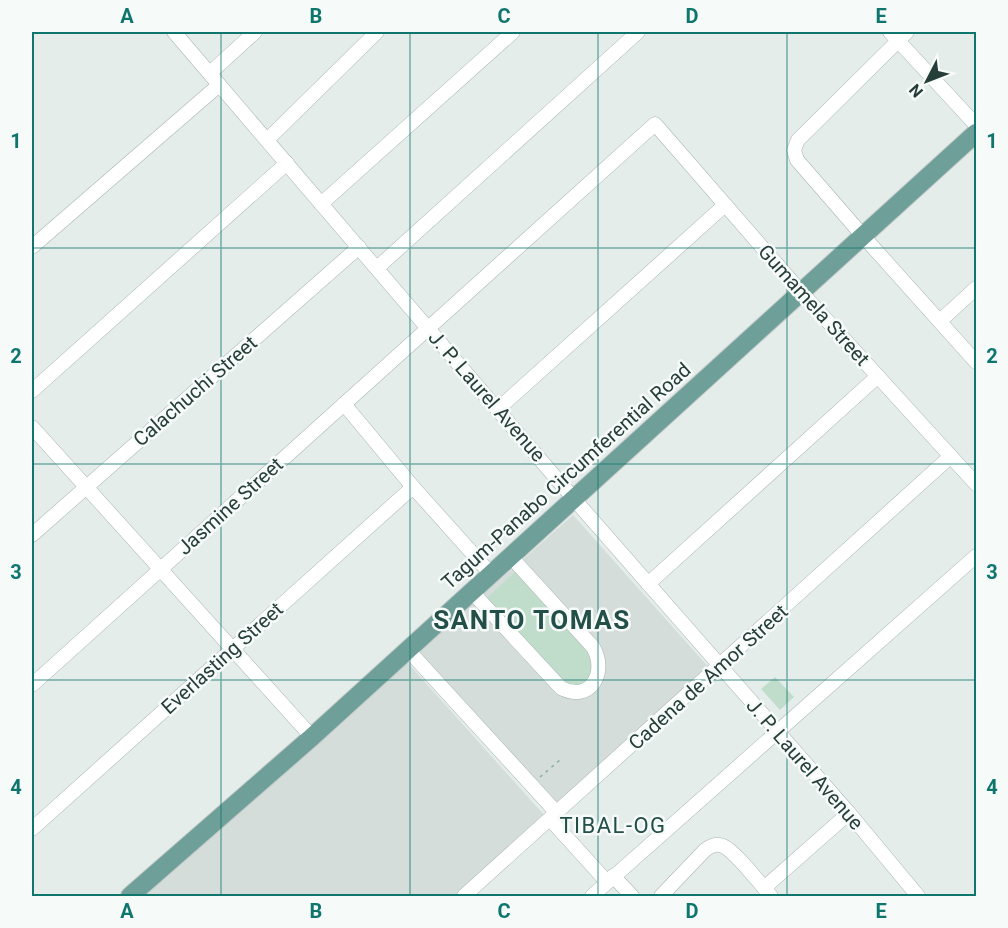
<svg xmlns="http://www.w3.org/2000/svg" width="1008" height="928" font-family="Roboto,sans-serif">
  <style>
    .built { fill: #d4ddda }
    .green { fill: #c0dccb }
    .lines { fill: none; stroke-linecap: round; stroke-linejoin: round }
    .minor-casing { stroke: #a8b5b2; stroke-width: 15 }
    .major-casing { stroke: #c2c9c8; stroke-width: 20 }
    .path { stroke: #89aea7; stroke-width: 1.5; stroke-dasharray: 3 4.5; stroke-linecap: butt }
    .minor { stroke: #fff; stroke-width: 14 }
    .major { stroke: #6e9f98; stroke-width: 18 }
    .grid { fill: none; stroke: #0f766e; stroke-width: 1.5; stroke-opacity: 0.55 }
    .labels { text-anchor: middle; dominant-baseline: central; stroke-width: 5; stroke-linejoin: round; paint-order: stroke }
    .street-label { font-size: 20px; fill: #263e3a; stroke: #f6faf8 }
    .quarter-label { font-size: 22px; letter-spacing: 1.5px; fill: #234f49; stroke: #f6faf8 }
    .district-label { font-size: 26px; font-weight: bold; letter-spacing: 1.5px; fill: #234f49; stroke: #f6faf8 }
    .neatline { fill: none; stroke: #0f766e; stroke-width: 2 }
    .grid-label { font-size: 20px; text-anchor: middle; font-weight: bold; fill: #0f766e }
  </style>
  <rect width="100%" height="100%" fill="#e5edeb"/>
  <!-- built -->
  <g class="built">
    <path d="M573,515L711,670L558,805L419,652Z"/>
    <path d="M407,662L545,816L456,896H144Z"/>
  </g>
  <!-- green -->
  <g class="green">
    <path d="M516,571L589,651L595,664L588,681L576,687L564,684L486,599Z"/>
    <path d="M775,677L794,697L780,710L761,689Z"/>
  </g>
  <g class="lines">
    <defs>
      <g id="minor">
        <path d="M174,32L574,499L849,813L918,896"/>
        <path d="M890,32L976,125"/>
        <path d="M907,32L798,140L794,150L797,160L863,236L976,362"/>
        <path d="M210,73L255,32"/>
        <path d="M267,140L377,32"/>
        <path d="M321,204L513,32"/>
        <path d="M32,247L219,85"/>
        <path d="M377,268L638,32"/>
        <path d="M940,321L976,288"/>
        <path d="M32,391L287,163"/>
        <path d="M344,404L413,487L491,574"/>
        <path d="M498,409L725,205"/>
        <path d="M32,427L312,737"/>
        <path d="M32,535L359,247"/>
        <path d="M648,584L878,376"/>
        <path d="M472,592L561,688C590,703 608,673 593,647L511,557"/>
        <path d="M408,650L557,813"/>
        <path d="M32,685L655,124L801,292L976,484"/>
        <path d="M550,819L607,882"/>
        <path d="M32,829L413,487"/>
        <path d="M613,876L632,896"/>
        <path d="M764,888L849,813"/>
        <path d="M464,896L951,456"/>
        <path d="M592,896L976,556"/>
        <path d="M661,896L705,850C711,846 716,843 723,846C735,851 761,885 771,896"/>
      </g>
      <path id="major" d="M130,896L312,737L976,133"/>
    </defs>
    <!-- minor casing -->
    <use href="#minor" class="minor-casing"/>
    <!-- major casing -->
    <use href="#major" class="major-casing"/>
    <!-- path -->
    <path class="path" d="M540,777L560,760"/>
    <!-- minor -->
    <use href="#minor" class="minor"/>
    <!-- major -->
    <use href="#major" class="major"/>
  </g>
  <!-- grid -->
  <path class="grid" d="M221,32V896M410,32V896M598,32V896M787,32V896M32,248H976M32,464H976M32,680H976"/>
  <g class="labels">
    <!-- street labels -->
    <g class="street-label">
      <text transform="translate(814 305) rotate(48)">Gumamela Street</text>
      <text transform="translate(195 391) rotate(-41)">Calachuchi Street</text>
      <text transform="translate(487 396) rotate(49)">J. P. Laurel Avenue</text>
      <text transform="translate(566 476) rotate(-42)">Tagum-Panabo Circumferential Road</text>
      <text transform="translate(230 506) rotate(-42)">Jasmine Street</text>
      <text transform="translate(222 658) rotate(-42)">Everlasting Street</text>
      <text transform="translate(708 677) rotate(-42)">Cadena de Amor Street</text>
      <text transform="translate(805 764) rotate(49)">J. P. Laurel Avenue</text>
    </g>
    <!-- quarter labels -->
    <g class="quarter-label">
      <text x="613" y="825">TIBAL-OG</text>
    </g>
    <!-- district labels -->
    <g class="district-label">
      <text x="532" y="620">SANTO TOMAS</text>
    </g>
  </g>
  <!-- border -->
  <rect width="1008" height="928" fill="none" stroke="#f6faf8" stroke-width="66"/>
  <!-- north arrow -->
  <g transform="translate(927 81) rotate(228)" stroke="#f6faf8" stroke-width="4.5" paint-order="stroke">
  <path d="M0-4.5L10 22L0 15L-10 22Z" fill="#263e3a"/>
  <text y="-9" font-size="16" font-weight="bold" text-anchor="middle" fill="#263e3a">N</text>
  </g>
  <rect x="33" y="33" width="942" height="862" class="neatline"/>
  <g class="grid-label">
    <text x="127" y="23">A</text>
    <text x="316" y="23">B</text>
    <text x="504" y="23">C</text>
    <text x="692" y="23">D</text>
    <text x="881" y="23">E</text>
    <text x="16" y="148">1</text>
    <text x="992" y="148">1</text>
    <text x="16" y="363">2</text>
    <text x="992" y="363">2</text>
    <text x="16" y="579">3</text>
    <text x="992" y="579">3</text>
    <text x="16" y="794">4</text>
    <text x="992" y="794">4</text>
    <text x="127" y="918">A</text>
    <text x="316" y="918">B</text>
    <text x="504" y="918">C</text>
    <text x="692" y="918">D</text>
    <text x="881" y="918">E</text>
  </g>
</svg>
